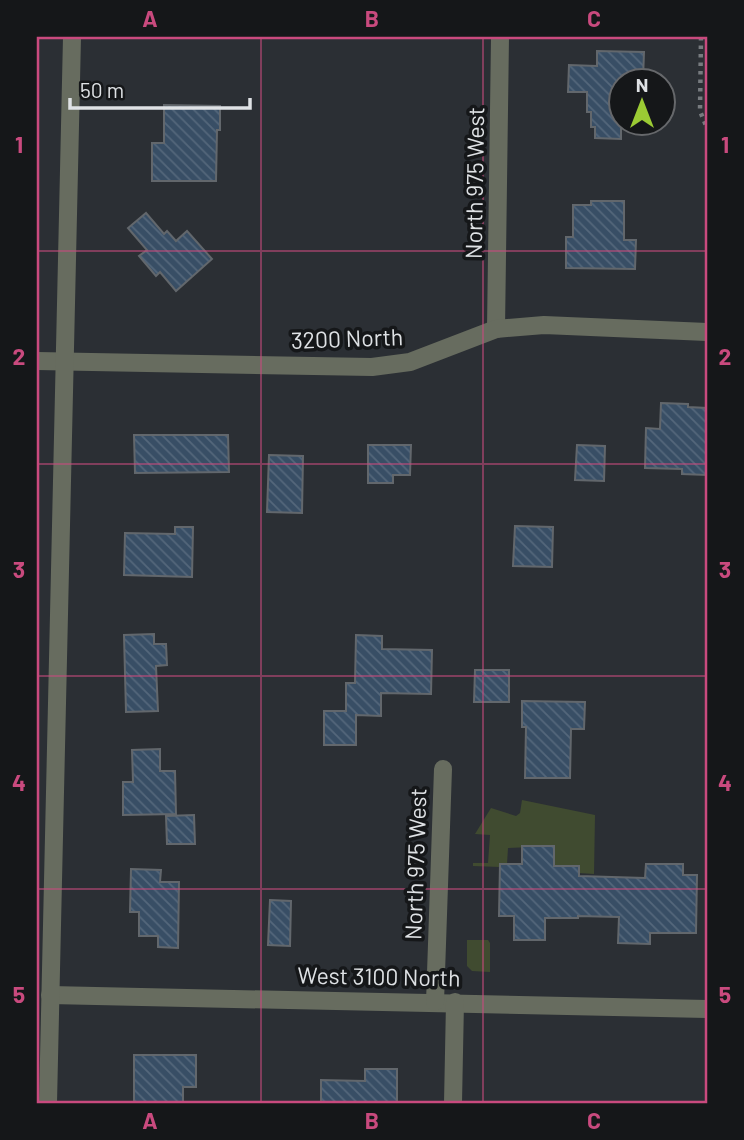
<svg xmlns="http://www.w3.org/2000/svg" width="744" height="1140" font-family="Barlow,sans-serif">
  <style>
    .green { fill: #404b30 }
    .building { fill: url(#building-back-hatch); stroke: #62676c; stroke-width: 2 }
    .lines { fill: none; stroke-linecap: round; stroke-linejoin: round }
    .path { stroke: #777b7f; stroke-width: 4.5; stroke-dasharray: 3.5 5; stroke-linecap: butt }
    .minor { stroke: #676c5f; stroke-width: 18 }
    .grid { fill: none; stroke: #c94a7e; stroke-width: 2; stroke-opacity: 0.55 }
    .labels { text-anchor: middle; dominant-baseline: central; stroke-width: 7; stroke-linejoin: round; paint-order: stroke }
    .street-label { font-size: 23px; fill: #dfe2e5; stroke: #151719 }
    .neatline { fill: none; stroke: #c94a7e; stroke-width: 2.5 }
    .grid-label { font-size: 23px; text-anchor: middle; font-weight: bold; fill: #c94a7e }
  </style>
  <defs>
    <pattern id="building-back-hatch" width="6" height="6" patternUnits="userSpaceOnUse" patternTransform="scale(1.75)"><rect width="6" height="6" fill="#384e65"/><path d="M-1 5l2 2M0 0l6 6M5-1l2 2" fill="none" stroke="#54677b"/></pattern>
  </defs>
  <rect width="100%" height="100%" fill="#2b2f34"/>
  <!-- green -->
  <g class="green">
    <path d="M522,800L595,815L594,874L579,873V867L554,866V846L508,848L507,864H500V867L473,866V863H488L490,835L475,834L491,808L516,816L520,813Z"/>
    <path d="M467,940H488L490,943V972L472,971L467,966Z"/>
  </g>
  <!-- building -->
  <g class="building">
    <path d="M597,51L644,52L643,80H621V139L595,138V127H591V112H587V92H568L569,65L597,66Z"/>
    <path d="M164,105L220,106V130H217L216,181H152V143H164Z"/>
    <path d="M591,201H624V240H636L635,269L566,268V237H573V205H591Z"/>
    <path d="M146,213L164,234L167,231L176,241L187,231L212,259L176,291L160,272L156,276L139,256L147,250L128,228Z"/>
    <path d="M661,403L688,404V407L707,408V475L682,474V469L645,468L646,428L660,429Z"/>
    <path d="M134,435H228L229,472L135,473Z"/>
    <path d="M368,445H411L410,475H393V483H368Z"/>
    <path d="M577,445L605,446L604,481L575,480Z"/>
    <path d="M269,455L303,456L302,513L267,512Z"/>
    <path d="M515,526L553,527L552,567L513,566Z"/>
    <path d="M175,527H193L192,577L124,575L125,533L175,534Z"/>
    <path d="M154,634V644H166L167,665L156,666L158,711L126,712L124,635Z"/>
    <path d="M356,635L382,636V649L432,650L431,694L381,693V716L356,715V745H324V711H346V683H355Z"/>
    <path d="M475,670H509V702H474Z"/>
    <path d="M522,701L585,702L584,729H571L570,778H525L526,727H522Z"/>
    <path d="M160,749V771H175L176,814L123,815V782H133L132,750Z"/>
    <path d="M194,815L195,844H167L166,816Z"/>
    <path d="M522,846H554V866H579V876L645,878L646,864H683V875H697L696,933H650V944L618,943L619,917L578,916V918H545V940H514V916H499L500,864H522Z"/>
    <path d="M131,869L161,870L160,882H179L178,948L158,947V936H139V912H130Z"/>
    <path d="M270,900L291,901L290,946L268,945Z"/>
    <path d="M134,1055H196V1087H183V1103H134Z"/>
    <path d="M365,1069H397V1103H321V1080L365,1081Z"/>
  </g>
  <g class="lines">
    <!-- path -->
    <path class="path" d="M701,37L700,111L707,128"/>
    <!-- minor -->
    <g class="minor">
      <path d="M496,329L500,37"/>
      <path d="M37,361L372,367L410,362L496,329L544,325L707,332"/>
      <path d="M50,995L707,1009"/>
      <path d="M435,1002L443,769"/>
      <path d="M48,1103L72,37"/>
      <path d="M453,1103L455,1002"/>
    </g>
  </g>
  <!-- grid -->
  <path class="grid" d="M261,37V1103M483,37V1103M37,251H707M37,464H707M37,676H707M37,889H707"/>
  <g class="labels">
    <!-- street labels -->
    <g class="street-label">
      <text transform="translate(474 183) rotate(-89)">North 975 West</text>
      <text transform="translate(347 338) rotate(-2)">3200 North</text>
      <text transform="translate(415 864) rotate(-88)">North 975 West</text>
      <text transform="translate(379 976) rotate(1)">West 3100 North</text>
    </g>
  </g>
  <!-- border -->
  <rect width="744" height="1140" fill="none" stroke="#151719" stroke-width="77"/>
  <!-- north arrow -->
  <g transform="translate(642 102)"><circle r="33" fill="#151719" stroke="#66686b" stroke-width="2"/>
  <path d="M0-5L12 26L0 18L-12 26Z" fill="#9bcb34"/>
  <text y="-10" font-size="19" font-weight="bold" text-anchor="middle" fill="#dfe2e5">N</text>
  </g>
  <!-- scale -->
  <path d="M70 98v10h180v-10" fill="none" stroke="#dfe2e5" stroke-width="3.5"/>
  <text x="80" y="98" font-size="21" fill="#dfe2e5" stroke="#151719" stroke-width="5" paint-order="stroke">50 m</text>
  <rect x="38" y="38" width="668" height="1064" class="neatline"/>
  <g class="grid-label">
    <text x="150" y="27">A</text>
    <text x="372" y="27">B</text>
    <text x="594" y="27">C</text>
    <text x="19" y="153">1</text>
    <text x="725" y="153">1</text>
    <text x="19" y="365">2</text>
    <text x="725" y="365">2</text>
    <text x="19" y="578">3</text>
    <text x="725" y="578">3</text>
    <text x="19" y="791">4</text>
    <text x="725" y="791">4</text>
    <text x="19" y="1003">5</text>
    <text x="725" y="1003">5</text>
    <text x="150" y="1129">A</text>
    <text x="372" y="1129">B</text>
    <text x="594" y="1129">C</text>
  </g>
</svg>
